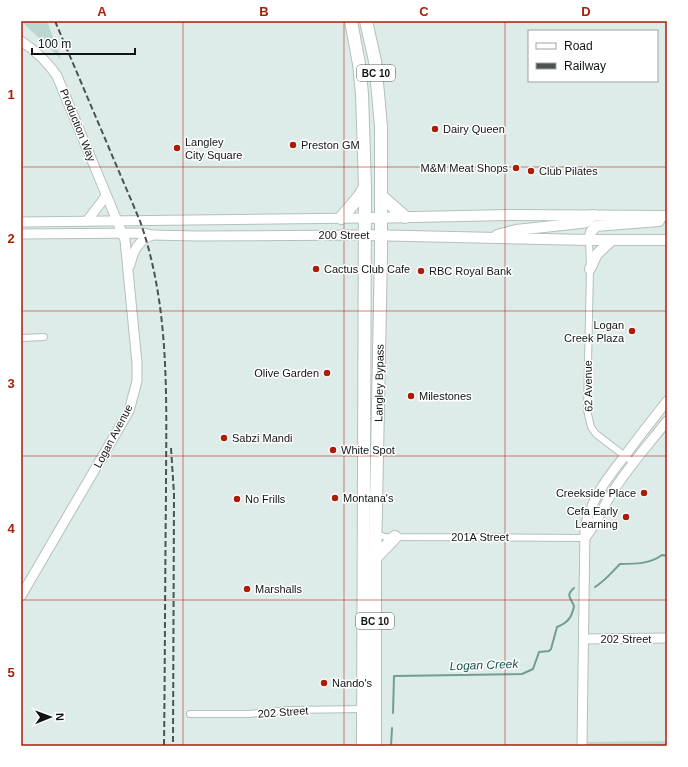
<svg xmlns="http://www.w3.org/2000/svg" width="688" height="767" font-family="Helvetica,sans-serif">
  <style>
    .green { fill: #bad7d0 }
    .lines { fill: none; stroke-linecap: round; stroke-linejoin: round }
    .stream { stroke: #719d94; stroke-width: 2 }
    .street-casing { stroke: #b3c0bd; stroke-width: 8 }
    .secondary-casing { stroke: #b3c0bd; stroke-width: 11 }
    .primary-casing { stroke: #b3c0bd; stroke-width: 12 }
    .highway-casing { stroke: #b3c0bd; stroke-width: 14 }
    .street { stroke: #fff; stroke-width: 6 }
    .secondary { stroke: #fff; stroke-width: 9 }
    .primary { stroke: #fff; stroke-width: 10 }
    .highway { stroke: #fff; stroke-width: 12 }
    .rail { stroke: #4c5352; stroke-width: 2; stroke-dasharray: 6 3; stroke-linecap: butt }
    .grid { fill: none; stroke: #ac1d08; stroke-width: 1; stroke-opacity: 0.55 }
    .poi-dot { fill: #ac1d08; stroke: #fff; stroke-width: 1.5 }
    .labels { text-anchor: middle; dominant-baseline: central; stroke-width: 3; stroke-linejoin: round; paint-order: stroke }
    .shield { fill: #fff; stroke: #585b5a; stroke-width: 1 }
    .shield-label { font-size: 10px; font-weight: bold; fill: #101514 }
    .street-label { font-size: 11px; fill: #101514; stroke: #fff }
    .poi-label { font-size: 11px; fill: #101514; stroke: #fff; text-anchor: start }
    .water-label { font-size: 12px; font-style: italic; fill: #15544b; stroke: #fff }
    .neatline { fill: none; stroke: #ac1d08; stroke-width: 1.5 }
    .grid-label { font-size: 13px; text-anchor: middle; font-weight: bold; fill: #ac1d08 }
  </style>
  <rect width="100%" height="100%" fill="#deece9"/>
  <!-- green -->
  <g class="green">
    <path d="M21,21H47L61,59Z"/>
    <path d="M667,741V746H586L585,742Z"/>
  </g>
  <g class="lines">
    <!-- stream -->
    <g class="stream">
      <path d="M595,587C606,580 611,573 620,564C635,564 650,564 662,555L667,556"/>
      <path d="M393,713L394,676L522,674L533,669L539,652L549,651L551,649L557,627C567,623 572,618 574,606C571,598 565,596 574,588"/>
      <path d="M391,746L392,728"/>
    </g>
    <defs>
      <g id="street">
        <path d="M589,240L590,269L587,410L591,427L596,434L634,463"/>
        <path d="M21,338L44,337"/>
        <path d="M376,534L386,537L585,538"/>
        <path d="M190,714H249L288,710L364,709"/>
      </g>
      <g id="secondary">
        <path d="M21,41C36,51 47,61 57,76L125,240L137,363V381L129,411L21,596"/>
        <path d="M87,221L106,196"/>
        <path d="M21,222L365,218"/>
        <path d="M21,234L144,233L152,235L197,236L365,235"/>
        <path d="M130,265C133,251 138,241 152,235"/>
        <path d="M585,538C597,523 603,506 614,490C629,466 649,444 667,421"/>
        <path d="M584,639L667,638"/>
        <path d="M582,746L585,527C592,497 608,477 627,453C640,435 654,418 667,401"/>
      </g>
      <g id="primary">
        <path d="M365,218L514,215L667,216"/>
        <path d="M365,235L589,240H667"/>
        <path d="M497,235L516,230L581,223L586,222L593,215"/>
        <path d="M589,240L591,232L596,226L659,221"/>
        <path d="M590,269L597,254L611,241"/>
      </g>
      <g id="highway">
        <path d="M351,21L359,64L362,94L365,187L363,746"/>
        <path d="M366,21L375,61L381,126V253L375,558V746"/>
        <path d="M381,196L405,217"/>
        <path d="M341,218L359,197L365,187"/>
        <path d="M375,558L395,537"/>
      </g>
    </defs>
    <!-- street casing -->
    <use href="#street" class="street-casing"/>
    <!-- secondary casing -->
    <use href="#secondary" class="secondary-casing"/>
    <!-- primary casing -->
    <use href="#primary" class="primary-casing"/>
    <!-- highway casing -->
    <use href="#highway" class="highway-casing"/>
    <!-- street -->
    <use href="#street" class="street"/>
    <!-- secondary -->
    <use href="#secondary" class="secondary"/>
    <!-- primary -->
    <use href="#primary" class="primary"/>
    <!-- highway -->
    <use href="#highway" class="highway"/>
    <!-- rail -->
    <g class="rail">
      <path d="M55,21L140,221C171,309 166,403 166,494C165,578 165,662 164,746"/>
      <path d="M171,448L174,494L173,746"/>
    </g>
  </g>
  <!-- grid -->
  <path class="grid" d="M183,21V746M344,21V746M505,21V746M21,167H667M21,311H667M21,456H667M21,600H667"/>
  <!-- markers -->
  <g class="poi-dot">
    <circle cx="435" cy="129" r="4"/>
    <circle cx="293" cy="145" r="4"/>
    <circle cx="177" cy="148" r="4"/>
    <circle cx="516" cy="168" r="4"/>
    <circle cx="531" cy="171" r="4"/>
    <circle cx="316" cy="269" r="4"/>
    <circle cx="421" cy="271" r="4"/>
    <circle cx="632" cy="331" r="4"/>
    <circle cx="327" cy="373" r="4"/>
    <circle cx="411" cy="396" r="4"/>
    <circle cx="224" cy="438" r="4"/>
    <circle cx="333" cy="450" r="4"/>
    <circle cx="644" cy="493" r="4"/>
    <circle cx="335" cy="498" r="4"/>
    <circle cx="237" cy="499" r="4"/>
    <circle cx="626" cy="517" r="4"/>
    <circle cx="247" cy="589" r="4"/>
    <circle cx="324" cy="683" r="4"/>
  </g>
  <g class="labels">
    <!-- shield labels -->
    <g class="shield">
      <rect x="357" y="65" width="38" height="16" rx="3"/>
      <rect x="356" y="613" width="38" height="16" rx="3"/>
    </g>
    <g class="shield-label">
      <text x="376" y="73">BC 10</text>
      <text x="375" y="621">BC 10</text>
    </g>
    <!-- street labels -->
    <g class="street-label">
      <text transform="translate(78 125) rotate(68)">Production Way</text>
      <text x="344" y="235">200 Street</text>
      <text transform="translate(379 383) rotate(-89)">Langley Bypass</text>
      <text transform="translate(588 386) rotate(-91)">62 Avenue</text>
      <text transform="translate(113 436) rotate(-62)">Logan Avenue</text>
      <text x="480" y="537">201A Street</text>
      <text x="626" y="639">202 Street</text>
      <text transform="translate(283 712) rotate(-4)">202 Street</text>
    </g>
    <!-- poi labels -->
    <g class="poi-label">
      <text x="443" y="129">Dairy Queen</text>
      <text x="185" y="142">Langley<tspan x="185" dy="13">City Square</tspan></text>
      <text x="301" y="145">Preston GM</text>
      <text x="508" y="168" text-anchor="end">M&amp;M Meat Shops</text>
      <text x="539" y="171">Club Pilates</text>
      <text x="324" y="269">Cactus Club Cafe</text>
      <text x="429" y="271">RBC Royal Bank</text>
      <text x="624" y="325" text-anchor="end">Logan<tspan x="624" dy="13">Creek Plaza</tspan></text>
      <text x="319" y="373" text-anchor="end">Olive Garden</text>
      <text x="419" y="396">Milestones</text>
      <text x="232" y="438">Sabzi Mandi</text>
      <text x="341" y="450">White Spot</text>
      <text x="636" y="493" text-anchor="end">Creekside Place</text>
      <text x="343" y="498">Montana's</text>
      <text x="245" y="499">No Frills</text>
      <text x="618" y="511" text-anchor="end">Cefa Early<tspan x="618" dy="13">Learning</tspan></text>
      <text x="255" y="589">Marshalls</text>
      <text x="332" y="683">Nando's</text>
    </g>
    <!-- water labels -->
    <g class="water-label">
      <text transform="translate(484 665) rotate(-2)">Logan Creek</text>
    </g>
  </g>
  <!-- border -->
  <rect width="688" height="767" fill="none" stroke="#ffffff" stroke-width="44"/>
  <!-- legend -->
  <rect x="528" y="30" width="130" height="52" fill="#ffffff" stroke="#9fa1a1"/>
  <rect x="536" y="43" width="20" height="6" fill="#ffffff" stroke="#9fa1a1"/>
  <text x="564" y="50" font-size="12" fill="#101514">Road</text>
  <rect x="536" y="63" width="20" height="6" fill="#4c5352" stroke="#9fa1a1"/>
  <text x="564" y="70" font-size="12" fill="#101514">Railway</text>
  <!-- north arrow -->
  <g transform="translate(50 717) rotate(89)" stroke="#ffffff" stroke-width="3" paint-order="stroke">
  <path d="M0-3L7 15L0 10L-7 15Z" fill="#101514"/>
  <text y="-6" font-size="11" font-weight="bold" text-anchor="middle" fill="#101514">N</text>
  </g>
  <!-- scale -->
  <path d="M32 48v6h103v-6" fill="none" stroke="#101514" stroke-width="2"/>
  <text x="38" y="48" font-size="12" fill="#101514" stroke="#ffffff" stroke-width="3" paint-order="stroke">100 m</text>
  <rect x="22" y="22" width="644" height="723" class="neatline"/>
  <g class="grid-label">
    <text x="102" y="16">A</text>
    <text x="264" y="16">B</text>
    <text x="424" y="16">C</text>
    <text x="586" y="16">D</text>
    <text x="11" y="99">1</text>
    <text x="11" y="243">2</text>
    <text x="11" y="388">3</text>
    <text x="11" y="533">4</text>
    <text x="11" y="677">5</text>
  </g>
</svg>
